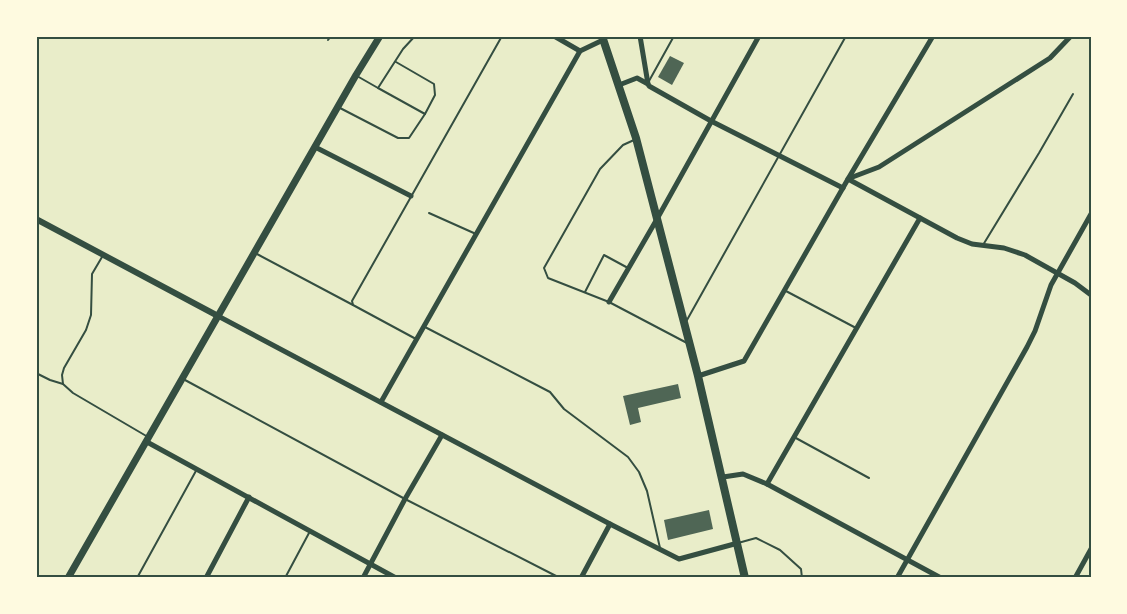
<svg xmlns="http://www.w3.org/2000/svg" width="1127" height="614" font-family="'Zilla Slab',serif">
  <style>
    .building { fill: #4f6655 }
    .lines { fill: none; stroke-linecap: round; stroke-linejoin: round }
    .service { stroke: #344e41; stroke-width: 2 }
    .minor { stroke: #344e41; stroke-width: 5 }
    .tertiary { stroke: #344e41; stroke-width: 6 }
    .secondary { stroke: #344e41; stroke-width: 7 }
    .primary { stroke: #344e41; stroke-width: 8 }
    .neatline { fill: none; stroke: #344e41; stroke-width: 2 }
  </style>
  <rect width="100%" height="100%" fill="#e9edc9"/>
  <!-- building -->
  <g class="building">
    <path d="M670,56L684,63L672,85L658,77Z"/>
    <path d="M678,384L681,398L638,408L641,422L630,425L623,396Z"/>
    <path d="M709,510L713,529L668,540L664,520Z"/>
  </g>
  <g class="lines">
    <!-- service -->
    <g class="service">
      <path d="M328,40L331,36"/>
      <path d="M396,62L434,84L435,95L425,114L378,88L403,49L415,36"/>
      <path d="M357,76L378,88"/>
      <path d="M649,81L674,36"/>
      <path d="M340,108L398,138H409L425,114"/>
      <path d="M634,140L623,145L600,169L544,268L548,278L609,302L687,343"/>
      <path d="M429,213L476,234"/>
      <path d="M983,245L1039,153L1073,94"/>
      <path d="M257,254L353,305"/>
      <path d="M102,257L92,274L91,315L86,330L64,368L62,375L63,384L73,393L148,437"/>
      <path d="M784,290L856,328"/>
      <path d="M585,292L604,255L628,268"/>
      <path d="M687,320L846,36"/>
      <path d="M423,326L550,392L564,409L628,457L639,472L647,491L660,548"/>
      <path d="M416,339L353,305L352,301L502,36"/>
      <path d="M36,373L50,380L63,384"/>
      <path d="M185,380L405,499L560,578"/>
      <path d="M794,437L869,478"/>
      <path d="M738,543L756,538L780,550L801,569L802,578"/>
      <path d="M137,578L197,469"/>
      <path d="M285,578L309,533"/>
    </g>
    <!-- minor -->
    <g class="minor">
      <path d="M554,36L580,51"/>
      <path d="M640,36L648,84"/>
      <path d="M619,85L637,78L648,84L649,86L711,121L843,188"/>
      <path d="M315,147L411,196"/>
      <path d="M850,178L879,167L1050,58L1071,36"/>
      <path d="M848,179L957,238L972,244L1004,248L1025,255L1075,283L1091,295"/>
      <path d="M609,302L657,219L759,36"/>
      <path d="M218,316L610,524L679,559L738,543"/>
      <path d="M698,376L744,361L848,179L933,36"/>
      <path d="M381,402L580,51L603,40"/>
      <path d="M147,442L396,578"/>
      <path d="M723,477L743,474L767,484L941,578"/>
      <path d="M767,484L920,218"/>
      <path d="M206,578L249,497"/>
      <path d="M363,578L405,499L442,435"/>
      <path d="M581,578L610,524"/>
      <path d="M897,578L1027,347L1035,331L1051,285L1091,214"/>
      <path d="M1075,578L1091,549"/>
    </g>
    <!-- tertiary -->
    <path class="tertiary" d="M36,219L218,316"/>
    <!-- secondary -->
    <path class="secondary" d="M68,578L356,75L380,36"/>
    <!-- primary -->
    <path class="primary" d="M602,36L636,138L698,376L745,578"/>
  </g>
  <!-- border -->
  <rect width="1127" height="614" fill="none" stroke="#fefae0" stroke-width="75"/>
  <rect x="38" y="38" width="1052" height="538" class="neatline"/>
</svg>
